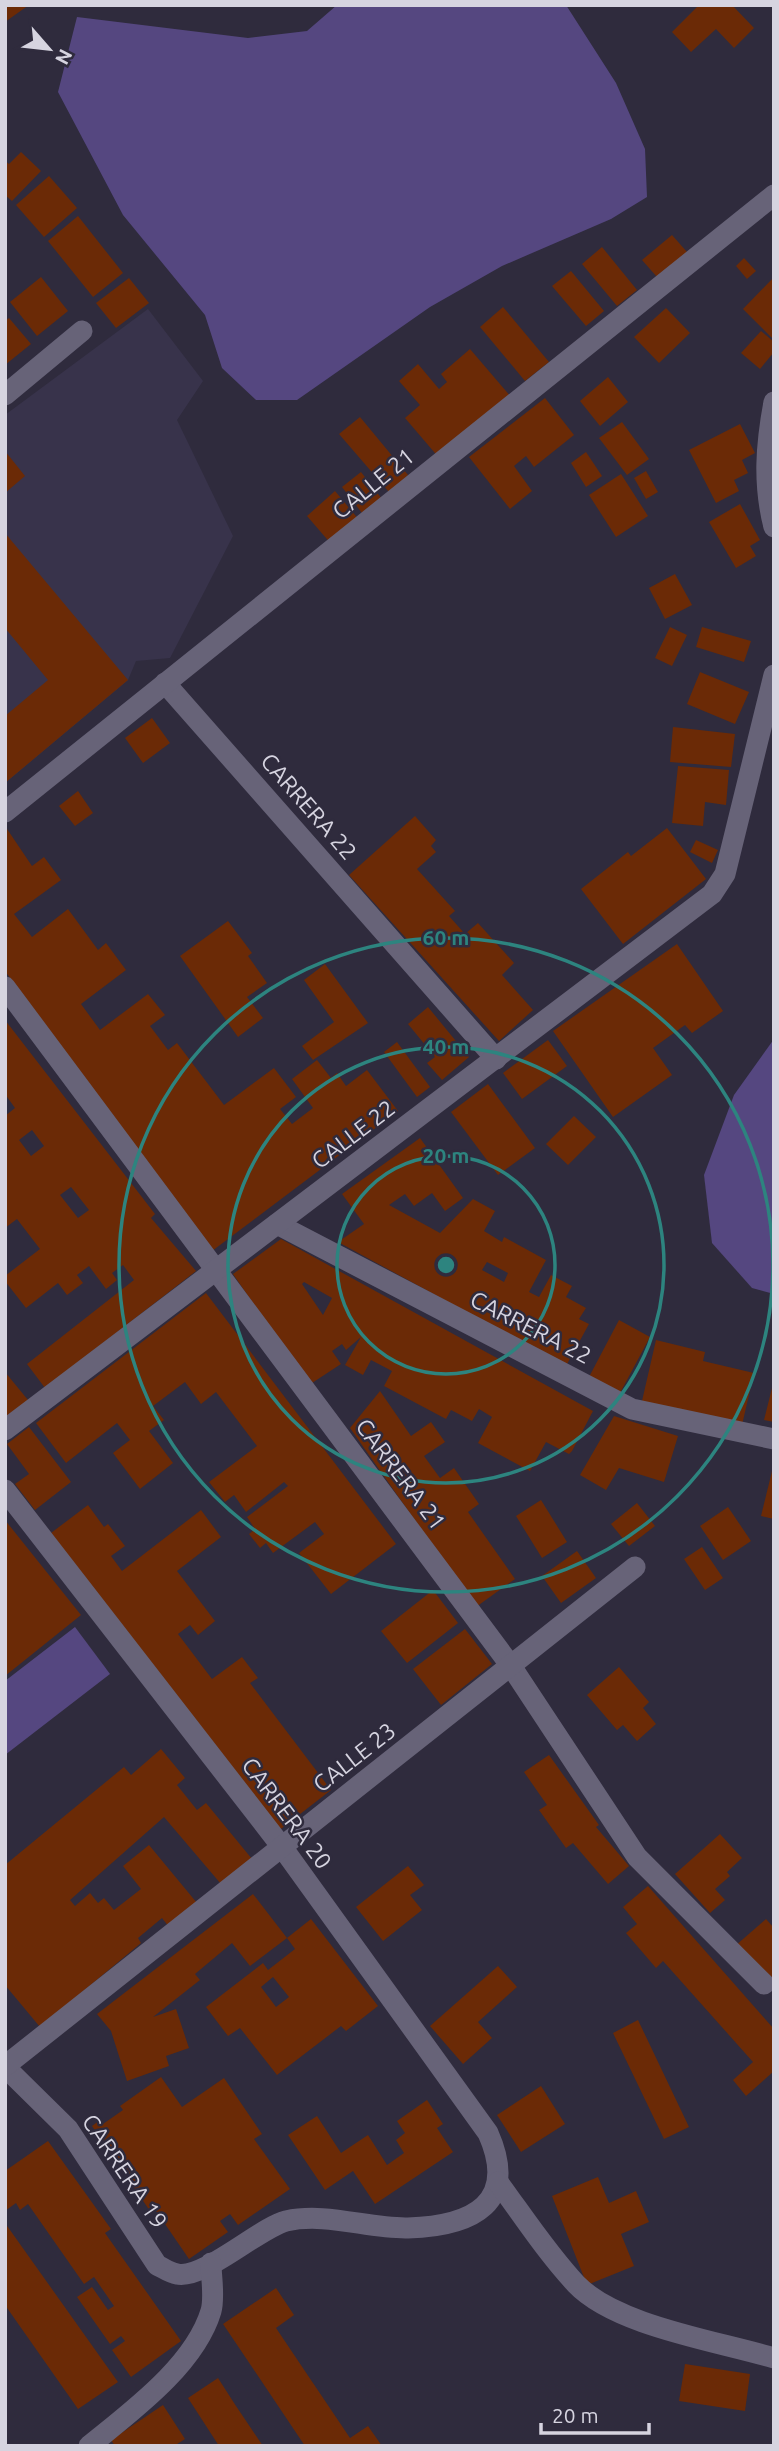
<svg xmlns="http://www.w3.org/2000/svg" width="779" height="2451" font-family="Ubuntu,sans-serif">
  <style>
    .built { fill: #38334b }
    .green { fill: #554780 }
    .building { fill: #6b2a06; fill-rule: evenodd }
    .lines { fill: none; stroke-linecap: round; stroke-linejoin: round }
    .minor { stroke: #676378; stroke-width: 21 }
    .ring { fill: none; stroke: #2d847f; stroke-width: 3.5 }
    .labels { text-anchor: middle; dominant-baseline: central; stroke-width: 5; stroke-linejoin: round; paint-order: stroke }
    .street-label { font-size: 23px; fill: #d6d4e0; stroke: #2f2b3d }
    .centre { fill: #2d847f; stroke: #2f2b3d; stroke-width: 3.5 }
    .ring-label { font-size: 21px; text-anchor: middle; font-weight: bold; fill: #2d847f; stroke: #2f2b3d; stroke-width: 5; stroke-linejoin: round; paint-order: stroke }
  </style>
  <rect width="100%" height="100%" fill="#2f2b3d"/>
  <!-- built -->
  <path class="built" d="M148,309L203,381L177,420L233,536L170,658L136,661L128,680L5,783V415Z"/>
  <!-- green -->
  <g class="green">
    <path d="M337,5H566L616,83L645,149L647,197L611,219L502,266L430,307L297,400H256L222,368L205,315L123,215L58,92L77,17L248,38L307,31Z"/>
    <path d="M774,1039V1294L752,1288L712,1243L704,1175L734,1095Z"/>
    <path d="M75,1627L110,1674L5,1755V1681Z"/>
  </g>
  <!-- building -->
  <g class="building">
    <path d="M5,5H29L5,22Z"/>
    <path d="M699,5H732L754,28L734,48L716,29L691,52L672,32Z"/>
    <path d="M21,152L41,171L12,201L5,195V161L9,164Z"/>
    <path d="M49,176L77,208L44,237L16,205Z"/>
    <path d="M78,216L123,273L93,297L48,241Z"/>
    <path d="M672,235L687,252L657,277L642,260Z"/>
    <path d="M602,247L637,290L617,306L582,264Z"/>
    <path d="M744,258L756,271L747,279L736,266Z"/>
    <path d="M571,271L604,311L586,326L552,286Z"/>
    <path d="M41,277L68,311L37,336L10,302Z"/>
    <path d="M774,277V340L743,309Z"/>
    <path d="M129,278L149,303L116,328L96,303Z"/>
    <path d="M503,307L549,362L525,381L480,327Z"/>
    <path d="M666,308L690,333L659,363L634,337Z"/>
    <path d="M9,318L31,344L5,365V321Z"/>
    <path d="M761,331L774,342V352L760,369L741,353Z"/>
    <path d="M470,349L512,398L440,459L405,418L420,405L399,381L418,364L439,389L447,382L441,374Z"/>
    <path d="M608,377L628,402L600,426L580,401Z"/>
    <path d="M545,398L574,435L534,467L526,456L514,466L532,491L510,509L469,457Z"/>
    <path d="M360,417L408,475L389,492L339,434Z"/>
    <path d="M622,422L649,459L627,475L599,438Z"/>
    <path d="M740,424L755,453L742,460L748,473L734,480L739,491L716,503L689,450Z"/>
    <path d="M5,451L25,476L5,493Z"/>
    <path d="M586,452L602,476L586,487L571,463Z"/>
    <path d="M646,471L658,492L646,499L634,478Z"/>
    <path d="M361,472L382,499L362,513L342,487Z"/>
    <path d="M621,474L648,516L616,537L589,495Z"/>
    <path d="M335,491L360,521L332,545L307,516Z"/>
    <path d="M740,504L760,540L750,546L756,556L736,568L709,522Z"/>
    <path d="M5,533L128,680L5,783V716L48,680L5,628Z"/>
    <path d="M675,574L692,605L665,619L649,588Z"/>
    <path d="M670,627L687,635L672,666L655,658Z"/>
    <path d="M702,627L751,641L744,662L696,647Z"/>
    <path d="M700,672L749,692L735,724L687,704Z"/>
    <path d="M152,718L170,743L143,763L125,738Z"/>
    <path d="M673,727L735,734L731,767L670,762Z"/>
    <path d="M678,766L729,770L726,805L705,802L703,826L672,823Z"/>
    <path d="M78,791L93,813L75,826L59,806Z"/>
    <path d="M415,816L436,840L431,846L436,852L417,869L455,911L449,916L465,934L478,923L514,963L502,975L533,1010L499,1041L349,875Z"/>
    <path d="M5,826L32,866L44,857L61,880L14,914L32,937L68,909L98,950L106,943L126,970L81,1004L100,1030L148,994L165,1015L150,1026L168,1050L177,1043L224,1105L274,1068L296,1097L280,1109L292,1124L313,1108L292,1079L317,1060L331,1078L337,1073L346,1086L367,1070L398,1111L212,1251L5,971Z"/>
    <path d="M667,828L706,879L623,944L581,889L628,852L631,856Z"/>
    <path d="M696,840L718,850L712,863L690,852Z"/>
    <path d="M228,921L252,953L248,956L267,983L247,997L263,1018L238,1037L180,956Z"/>
    <path d="M677,944L723,1011L692,1033L685,1025L653,1048L672,1075L613,1117L553,1031Z"/>
    <path d="M325,964L368,1023L313,1060L302,1046L334,1022L304,980Z"/>
    <path d="M428,1007L469,1057L442,1080L427,1063L435,1057L408,1024Z"/>
    <path d="M5,1020L155,1214L151,1218L196,1271L45,1388L27,1364L134,1280L123,1265L112,1273L117,1280L106,1289L89,1266L77,1275L83,1283L67,1295L58,1283L26,1308L5,1281V1276L40,1249L17,1219L5,1228V1116L15,1108L5,1094ZM32,1130L44,1146L31,1156L19,1140ZM71,1187L89,1210L78,1218L60,1195Z"/>
    <path d="M548,1040L567,1066L522,1099L503,1073Z"/>
    <path d="M397,1042L430,1087L417,1097L384,1052Z"/>
    <path d="M488,1084L535,1148L498,1175L451,1112Z"/>
    <path d="M574,1116L596,1137L568,1165L546,1144Z"/>
    <path d="M420,1138L463,1198L445,1211L432,1193L414,1206L405,1194L389,1205L440,1233L473,1199L495,1211L484,1231L502,1242L504,1237L546,1260L529,1292L539,1297L551,1275L572,1286L566,1297L586,1308L579,1319L589,1324L566,1366L338,1242L364,1224L342,1194ZM487,1262L508,1273L504,1282L482,1270Z"/>
    <path d="M281,1239L593,1411L572,1451L569,1454L546,1442L530,1471L478,1443L492,1417L479,1409L472,1421L451,1410L446,1419L384,1386L392,1371L371,1360L363,1375L345,1365L361,1337L346,1350L342,1344L332,1351L341,1364L309,1385L233,1274ZM304,1282L332,1298L323,1315L302,1284Z"/>
    <path d="M206,1293L396,1544L331,1594L299,1553L324,1534L315,1522L273,1553L266,1543L260,1548L249,1534L255,1529L247,1517L288,1486L284,1482L246,1512L234,1495L225,1502L209,1482L257,1446L216,1392L201,1404L185,1382L153,1406L164,1420L149,1431L173,1463L140,1489L113,1453L130,1440L117,1423L66,1463L36,1423Z"/>
    <path d="M619,1320L650,1337L620,1393L589,1377Z"/>
    <path d="M656,1340L705,1352L703,1361L754,1373L742,1425L642,1401Z"/>
    <path d="M5,1372L28,1400L5,1418Z"/>
    <path d="M774,1380V1422L764,1420Z"/>
    <path d="M380,1391L411,1436L431,1422L445,1442L424,1456L440,1478L454,1468L479,1504L468,1512L515,1579L476,1607L350,1428Z"/>
    <path d="M614,1416L678,1436L664,1482L619,1468L606,1490L580,1475Z"/>
    <path d="M29,1427L71,1482L35,1510L15,1484L29,1474L7,1444Z"/>
    <path d="M773,1467H774V1519L761,1516Z"/>
    <path d="M541,1500L567,1542L542,1558L516,1516Z"/>
    <path d="M637,1503L655,1526L629,1546L611,1524Z"/>
    <path d="M88,1505L104,1527L108,1524L125,1546L111,1556L122,1571L201,1510L221,1537L177,1571L215,1621L198,1635L190,1625L178,1634L212,1679L242,1657L258,1678L250,1683L331,1790L277,1832L51,1533Z"/>
    <path d="M728,1507L751,1541L723,1560L700,1526Z"/>
    <path d="M5,1520L81,1615L5,1676L6,1593Z"/>
    <path d="M702,1547L723,1578L705,1590L684,1559Z"/>
    <path d="M577,1551L596,1578L561,1603L542,1576Z"/>
    <path d="M433,1590L458,1623L407,1663L381,1631Z"/>
    <path d="M465,1629L492,1664L441,1705L413,1669Z"/>
    <path d="M619,1667L649,1702L643,1708L656,1724L637,1741L623,1725L617,1730L587,1695Z"/>
    <path d="M161,1749L185,1778L177,1785L197,1810L206,1803L252,1859L221,1884L164,1817L70,1900L75,1906L90,1893L98,1903L104,1898L114,1910L141,1889L123,1866L149,1845L197,1903L169,1927L162,1918L138,1938L141,1943L40,2027L5,1985V1865L124,1767L131,1775Z"/>
    <path d="M549,1755L599,1825L596,1827L629,1866L608,1884L573,1843L566,1848L539,1810L547,1805L524,1772Z"/>
    <path d="M720,1834L742,1858L727,1872L730,1876L715,1889L725,1900L710,1913L675,1874Z"/>
    <path d="M408,1866L424,1885L410,1895L422,1910L383,1941L356,1907Z"/>
    <path d="M648,1886L774,2029V2071L746,2096L733,2080L753,2062L663,1961L656,1968L626,1933L637,1924L623,1907Z"/>
    <path d="M253,1894L287,1938L250,1966L232,1943L195,1974L200,1980L153,2017L176,2009L189,2048L166,2056L169,2066L127,2081L111,2031L97,2014Z"/>
    <path d="M311,1919L378,2006L346,2031L341,2026L277,2075L240,2028L228,2036L206,2007L263,1963L268,1970L295,1949L287,1938ZM273,1977L289,1997L276,2007L261,1987Z"/>
    <path d="M766,1919L774,1928V1975L766,1981L735,1946Z"/>
    <path d="M498,1966L517,1987L478,2022L492,2038L463,2064L430,2026Z"/>
    <path d="M638,2020L689,2127L664,2139L613,2033Z"/>
    <path d="M161,2077L182,2107L224,2078L262,2134L254,2139L290,2189L238,2225L230,2214L220,2221L228,2232L189,2259L154,2208L150,2211L92,2126L100,2120L103,2124L123,2110L120,2106Z"/>
    <path d="M541,2086L565,2124L521,2152L497,2115Z"/>
    <path d="M427,2100L443,2124L437,2128L453,2152L375,2204L353,2171L325,2190L288,2135L317,2116L341,2153L368,2135L387,2165L404,2153L396,2140L405,2133L397,2121Z"/>
    <path d="M48,2141L111,2229L105,2233L181,2341L131,2377L112,2350L125,2341L121,2336L110,2344L77,2297L92,2287L108,2310L114,2306L94,2277L84,2284L28,2204L20,2210L16,2203L5,2211V2171Z"/>
    <path d="M598,2177L609,2203L636,2191L649,2222L621,2234L634,2266L587,2285L552,2196Z"/>
    <path d="M5,2223L118,2382L78,2409L5,2305Z"/>
    <path d="M276,2288L294,2315L276,2328L350,2438L368,2426L382,2446H305L223,2324Z"/>
    <path d="M685,2364L750,2374L745,2411L679,2401Z"/>
    <path d="M218,2378L236,2406L263,2446H219L188,2398Z"/>
    <path d="M163,2405L185,2439L174,2446H115L111,2440Z"/>
  </g>
  <g class="lines">
    <!-- minor -->
    <g class="minor">
      <path d="M5,395L82,331"/>
      <path d="M774,402C766,445 763,484 774,527"/>
      <path d="M165,683L496,1059"/>
      <path d="M5,812L774,195"/>
      <path d="M5,987L511,1666L637,1857L764,1984"/>
      <path d="M277,1224L632,1409L774,1439"/>
      <path d="M5,1430L712,894L725,874L774,675"/>
      <path d="M5,1490L282,1847L488,2133C519,2203 473,2226 408,2228C368,2229 327,2212 286,2221C259,2228 203,2280 177,2274C170,2273 163,2268 157,2265L68,2129L5,2067"/>
      <path d="M5,2066L635,1567"/>
      <path d="M498,2182C523,2216 547,2253 576,2284C616,2326 718,2341 774,2358"/>
      <path d="M89,2446C132,2411 195,2365 211,2311C215,2297 211,2277 211,2263"/>
    </g>
  </g>
  <!-- distance rings -->
  <g class="ring">
    <circle cx="446" cy="1265" r="109"/>
    <circle cx="446" cy="1265" r="218"/>
    <circle cx="446" cy="1265" r="327"/>
  </g>
  <g class="labels">
    <!-- street labels -->
    <g class="street-label">
      <text transform="translate(373 483) rotate(-39)">CALLE 21</text>
      <text transform="translate(309 806) rotate(49)">CARRERA 22</text>
      <text transform="translate(353 1134) rotate(-37)">CALLE 22</text>
      <text transform="translate(531 1327) rotate(27)">CARRERA 22</text>
      <text transform="translate(401 1474) rotate(53)">CARRERA 21</text>
      <text transform="translate(354 1757) rotate(-38)">CALLE 23</text>
      <text transform="translate(287 1813) rotate(53)">CARRERA 20</text>
      <text transform="translate(125 2171) rotate(56)">CARRERA 19</text>
    </g>
  </g>
  <circle cx="446" cy="1265" r="10" class="centre"/>
  <g class="ring-label">
    <text x="446" y="945">60 m</text>
    <text x="446" y="1054">40 m</text>
    <text x="446" y="1163">20 m</text>
  </g>
  <!-- border -->
  <rect width="779" height="2451" fill="none" stroke="#d6d4e0" stroke-width="14"/>
  <!-- north arrow -->
  <g transform="translate(49 49) rotate(118)" stroke="#2f2b3d" stroke-width="5" paint-order="stroke">
  <path d="M0-5L12 26L0 18L-12 26Z" fill="#d6d4e0"/>
  <text y="-10" font-size="19" font-weight="bold" text-anchor="middle" fill="#d6d4e0">N</text>
  </g>
  <!-- scale -->
  <path d="M541 2423v10h108v-10" fill="none" stroke="#d6d4e0" stroke-width="3.5"/>
  <text x="552" y="2423" font-size="21" fill="#d6d4e0" stroke="#2f2b3d" stroke-width="5" paint-order="stroke">20 m</text>
</svg>
